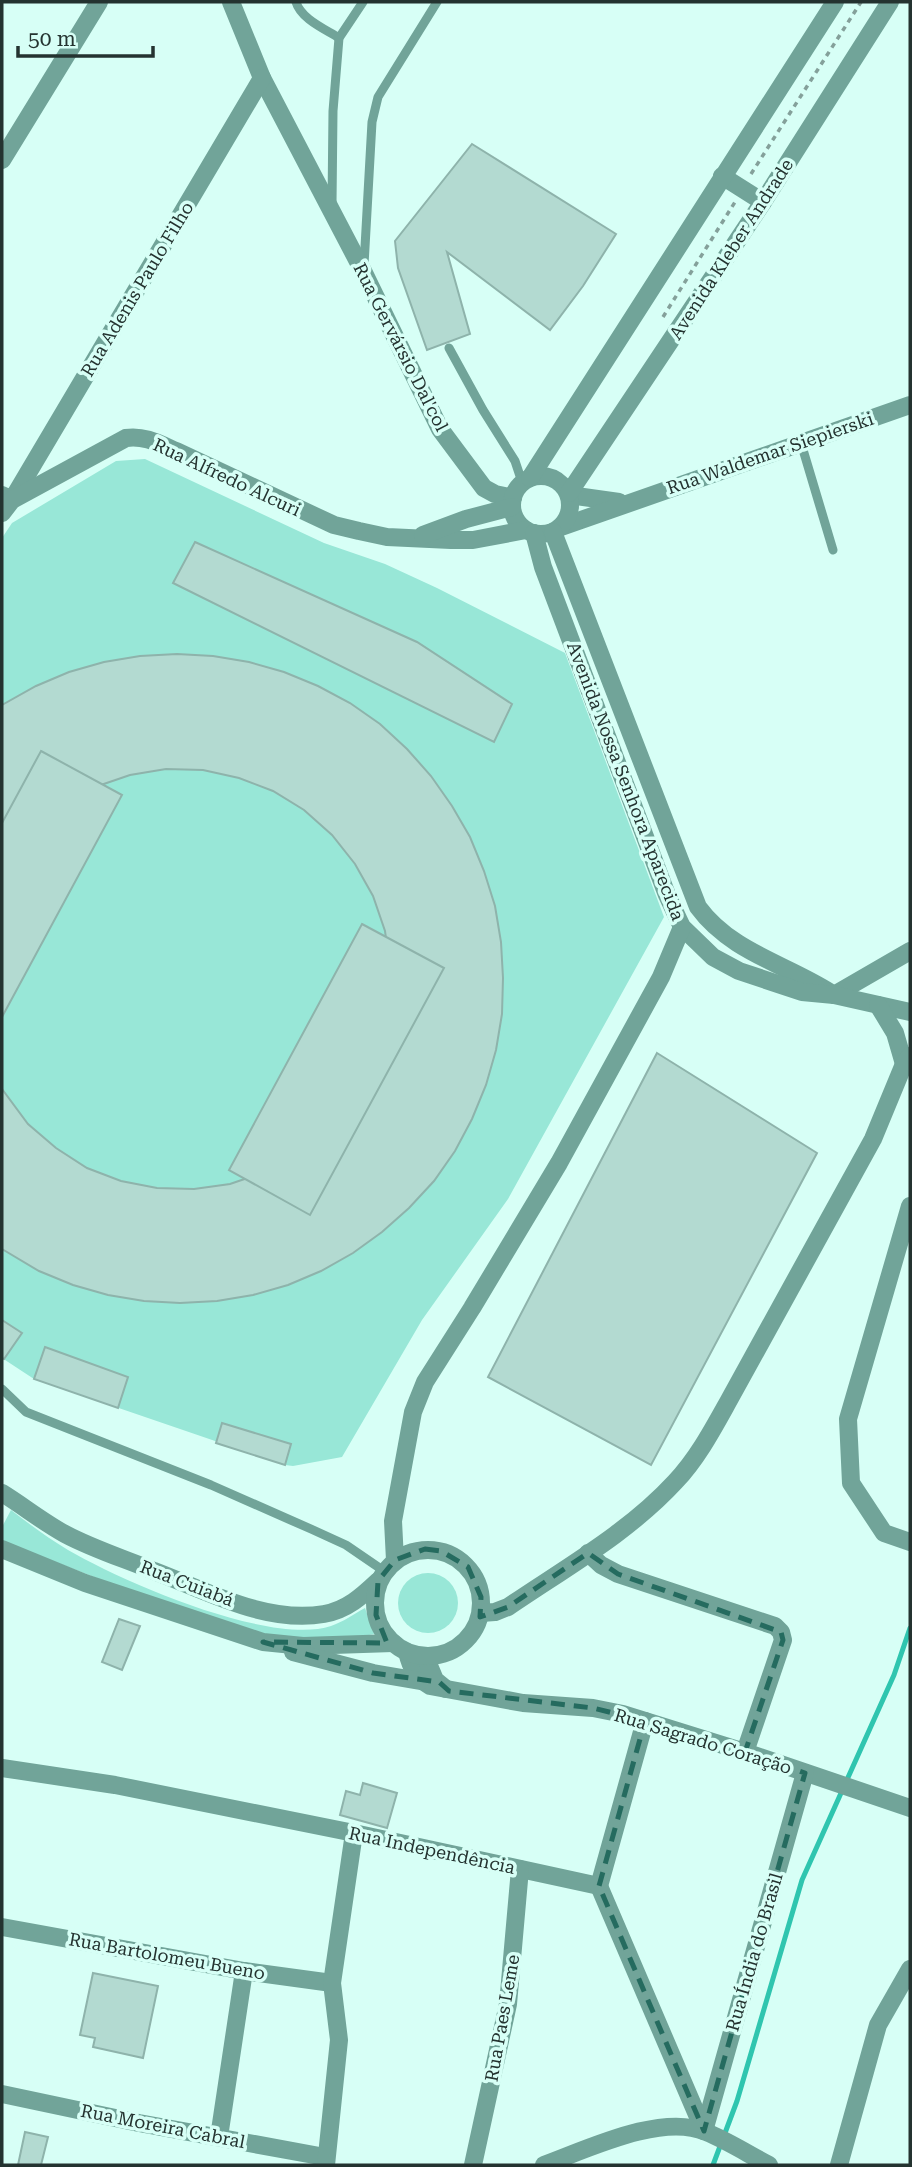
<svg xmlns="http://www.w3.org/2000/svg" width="912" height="2167" font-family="'Roboto Serif',serif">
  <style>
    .green { fill: #98e7d7 }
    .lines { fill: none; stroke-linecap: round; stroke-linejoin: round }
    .stream { stroke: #2fc5af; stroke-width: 5 }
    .building { fill: #b3dad1; stroke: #8eb3ab; stroke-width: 2 }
    .path { stroke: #84a09a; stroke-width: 3.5; stroke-dasharray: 5 5; stroke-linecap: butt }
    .service { stroke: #71a499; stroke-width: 9 }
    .minor { stroke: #71a499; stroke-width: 18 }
    .tertiary { stroke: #71a499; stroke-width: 18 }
    .marked { fill: none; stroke: #256b5f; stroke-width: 5; stroke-dasharray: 14 9; stroke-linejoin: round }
    .labels { text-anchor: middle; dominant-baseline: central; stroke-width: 7; stroke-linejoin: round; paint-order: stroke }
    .street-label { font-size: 18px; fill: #243330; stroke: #d7fff6 }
  </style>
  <rect width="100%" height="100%" fill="#d7fff6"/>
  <!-- green -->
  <g class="green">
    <path d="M145,459L324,543L385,564L437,588L565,653L664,917L508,1199L422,1320L342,1457L293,1466L285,1465L34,1379L2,1358V538L12,523L116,461Z"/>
    <path d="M11,1510C29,1524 48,1538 68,1550C123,1582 270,1646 331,1626C343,1622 354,1614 365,1608L374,1634L329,1643L277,1639L112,1584L2,1541V1527Z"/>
    <circle cx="428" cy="1603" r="30"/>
  </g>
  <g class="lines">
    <!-- stream -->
    <path class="stream" d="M713,2165L737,2101L802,1880L894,1675L910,1628"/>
  </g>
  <!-- building -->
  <g class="building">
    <path d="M472,144L616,234L583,286L550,330L447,252L470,334L427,350L398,268L395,241Z"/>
    <path d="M195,542L417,642L512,704L494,742L173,583Z"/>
    <path d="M177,654L213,656L249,662L284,672L318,686L350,703L380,724L407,749L431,776L452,806L470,837L484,871L495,906L501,942L503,978L502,1014L496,1050L486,1085L472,1119L455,1151L434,1181L409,1208L382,1232L353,1253L321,1271L288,1285L253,1295L217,1301L180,1303L144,1301L108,1295L73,1285L39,1271L2,1249V1089L28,1124L56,1148L87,1168L121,1181L157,1188L194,1189L230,1184L265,1172L297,1155L326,1132L350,1105L369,1074L382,1039L389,1003L390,967L385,931L373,896L355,864L332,835L304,810L273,791L239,778L203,770L166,769L130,775L95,787L63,804L34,827L10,854L2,868V705L36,686L69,672L104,662L140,656Z"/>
    <path d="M41,751L122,795L2,1017V823Z"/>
    <path d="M362,924L444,968L310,1215L229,1170Z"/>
    <path d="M657,1053L817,1153L651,1465L488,1377Z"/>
    <path d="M2,1320L22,1333L4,1359L2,1358Z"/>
    <path d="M45,1347L128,1377L118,1408L34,1379Z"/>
    <path d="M222,1423L291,1444L285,1465L216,1443Z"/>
    <path d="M119,1619L140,1626L122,1670L102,1662Z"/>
    <path d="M363,1783L397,1793L387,1828L340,1815L346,1791L360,1795Z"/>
    <path d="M93,1973L158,1986L143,2058L93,2047L95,2038L80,2035Z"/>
    <path d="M25,2132L48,2137L41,2165H18Z"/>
  </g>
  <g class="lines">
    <!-- path -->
    <g class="path">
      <path d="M751,174L861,2"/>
      <path d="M663,317L735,202"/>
    </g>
    <!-- service -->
    <g class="service">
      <path d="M296,2C301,19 325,29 339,38"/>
      <path d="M332,204L333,111L339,38L363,2"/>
      <path d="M364,265L372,122L378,97L437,2"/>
      <path d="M449,348L483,410L515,461L522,482"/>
      <path d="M801,443L833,550"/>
      <path d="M2,1389L26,1412L211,1485L311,1529L346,1545L384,1571"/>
    </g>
    <!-- minor -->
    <g class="minor">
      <path d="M231,2L262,78L364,273L440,429L484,488L495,494L513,498"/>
      <path d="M2,160L99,2"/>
      <path d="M2,495L12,500L262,78"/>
      <path d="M569,495L619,502"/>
      <path d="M561,527L910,405"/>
      <path d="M834,995L910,951"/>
      <path d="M910,1206L848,1419L851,1483L884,1533L910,1542"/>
      <path d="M588,1553L601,1565L618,1574L775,1626L781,1632L783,1640L745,1752"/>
      <path d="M407,1652C411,1668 416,1678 430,1686L523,1703L593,1708L623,1714L745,1752L910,1808"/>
      <path d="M425,1656L435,1680L446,1689"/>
      <path d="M2,1768L115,1785L354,1833L599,1886"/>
      <path d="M599,1886L704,2131"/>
      <path d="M599,1886L645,1721"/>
      <path d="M2,1927L244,1971L332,1983"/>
      <path d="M2,2094L139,2123L325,2157"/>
      <path d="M704,2131L805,1773"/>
      <path d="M219,2137L244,1971"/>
      <path d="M326,2165L339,2040L332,1983L354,1833"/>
      <path d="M473,2165L508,2004L520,1869"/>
      <path d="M544,2165C588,2149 661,2113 706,2132C728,2141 748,2154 769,2165"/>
    </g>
    <!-- tertiary -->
    <g class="tertiary">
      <path d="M722,176L763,202"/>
      <circle cx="541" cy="505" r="29"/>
      <path d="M530,478L835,2"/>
      <path d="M569,493L763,202L890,2"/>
      <path d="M2,513L12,500L126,438C144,435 160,444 176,451L334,525L359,531L387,537L451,540H473L526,530"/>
      <path d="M553,532L698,907C731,952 786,964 831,993"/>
      <path d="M534,533L543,567L667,895L682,927L713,957L739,971L802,992L834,995L910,1012"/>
      <path d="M423,535L466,519L512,507"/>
      <path d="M878,1005L895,1033L904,1064"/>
      <path d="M2,1493C23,1506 43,1522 65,1534C93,1549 125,1559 154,1571C207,1591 266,1624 324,1614C347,1610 362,1596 378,1581"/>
      <path d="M2,1549L85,1583L263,1642L303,1646L393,1643"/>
      <circle cx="428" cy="1603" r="53"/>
      <path d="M395,1560L393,1521L413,1412L425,1382L472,1308L559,1163L661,977L682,927"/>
      <path d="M481,1613L495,1612L508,1607C565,1568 628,1533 675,1482C697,1459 713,1429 728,1402L873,1139L904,1064L910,1056"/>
      <path d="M293,1652L373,1673L420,1681"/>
      <path d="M839,2165L878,2025L910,1969"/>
    </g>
  </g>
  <!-- marked area -->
  <path class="marked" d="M425,1549L441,1551L468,1567L481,1597L480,1617L508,1607L588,1553L618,1574L781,1632L783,1640L745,1752L805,1773L704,2131L599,1886L645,1721L593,1708L449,1691L439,1682L373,1673L263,1642L387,1643L376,1615L378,1581L395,1560Z"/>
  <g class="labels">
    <!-- street labels -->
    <g class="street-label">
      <text transform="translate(731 249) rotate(-57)">Avenida Kleber Andrade</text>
      <text transform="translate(137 289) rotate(-59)">Rua Adenis Paulo Filho</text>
      <text transform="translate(401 347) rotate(63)">Rua Gervársio Dal'col</text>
      <text transform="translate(770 453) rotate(-19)">Rua Waldemar Siepierski</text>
      <text transform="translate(227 477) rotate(25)">Rua Alfredo Alcuri</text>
      <text transform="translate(626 781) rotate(69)">Avenida Nossa Senhora Aparecida</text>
      <text transform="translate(187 1583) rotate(21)">Rua Cuiabá</text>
      <text transform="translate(703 1741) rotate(17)">Rua Sagrado Coração</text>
      <text transform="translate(432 1850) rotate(12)">Rua Independência</text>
      <text transform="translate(754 1952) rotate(-74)">Rua Índia do Brasil</text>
      <text transform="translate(167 1956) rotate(10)">Rua Bartolomeu Bueno</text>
      <text transform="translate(502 2018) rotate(-80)">Rua Paes Leme</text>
      <text transform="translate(163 2126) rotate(11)">Rua Moreira Cabral</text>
    </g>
  </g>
  <!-- border -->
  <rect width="912" height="2167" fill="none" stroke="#243330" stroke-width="7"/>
  <!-- scale -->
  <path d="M18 46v10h135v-10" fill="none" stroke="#243330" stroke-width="3.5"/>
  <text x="28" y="46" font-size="21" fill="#243330" stroke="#d7fff6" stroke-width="5" paint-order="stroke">50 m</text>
</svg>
